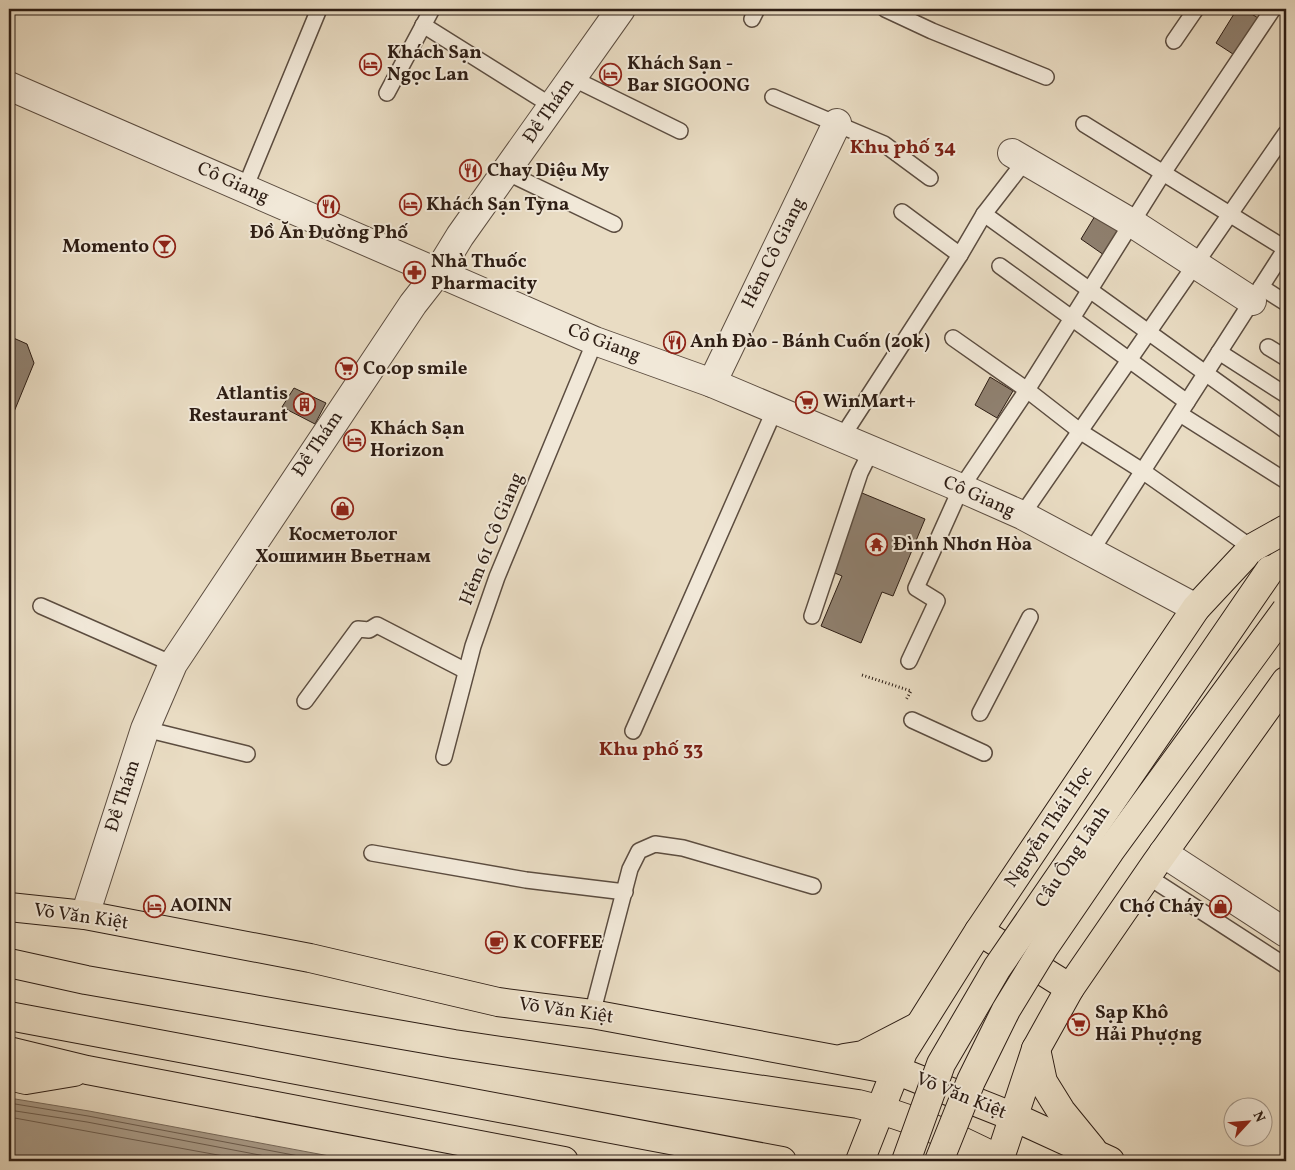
<svg xmlns="http://www.w3.org/2000/svg" width="1295" height="1170" font-family="Vollkorn,serif">
  <style>
    .water { fill: #a99b88; stroke: #77695a }
    .lines { fill: none; stroke-linecap: round; stroke-linejoin: round }
    .shore { stroke: #6b5c4e; stroke-width: 1 }
    .building { fill: #8f806f; stroke: #2d1d14 }
    .service-casing { stroke: #5c4d40; stroke-width: 18 }
    .minor-casing { stroke: #5c4d40; stroke-width: 30 }
    .primary-casing { stroke: #2d1d14; stroke-width: 30 }
    .trunk-casing { stroke: #2d1d14; stroke-width: 30 }
    .path { stroke: #2d1d14; stroke-width: 3; stroke-dasharray: 1 2.5; stroke-linecap: butt }
    .service { stroke: #f1e8d8; stroke-width: 15 }
    .minor { stroke: #f1e8d8; stroke-width: 28 }
    .primary { stroke: #e9dcc3; stroke-width: 28 }
    .trunk { stroke: #e9dcc3; stroke-width: 28 }
    .primary-bridge-casing { stroke: #2d1d14; stroke-width: 30; stroke-linecap: butt }
    .primary-bridge { stroke: #e9dcc3; stroke-width: 28 }
    .labels { text-anchor: middle; dominant-baseline: central; stroke-width: 4; stroke-linejoin: round; paint-order: stroke }
    .poi-label { font-size: 19px; font-weight: bold; fill: #2d1d14; stroke: #f1e8d8; text-anchor: start }
    .street-label { font-size: 19px; fill: #2d1d14; stroke: #f1e8d8 }
    .neighbourhood-label { font-size: 20px; font-weight: bold; fill: #7a1f14; stroke: #f1e8d8 }
  </style>
  <rect width="100%" height="100%" fill="#e9dcc3"/>
  <filter id="stains"><feTurbulence type="fractalNoise" baseFrequency=".004" numOctaves="4"/><feColorMatrix values="0 0 0 0 .2 0 0 0 0 .09 0 0 0 0 .02 0 0 0 .5 -.17"/></filter>
  <radialGradient id="worn" r=".72"><stop offset=".6" stop-color="#630" stop-opacity="0"/><stop offset="1" stop-color="#630" stop-opacity=".3"/></radialGradient>
  <!-- water -->
  <path class="water" d="M9,1098L89,1111L356,1161H9Z"/>
  <g class="lines">
    <!-- shore -->
    <g class="shore">
      <path d="M9,1103L88,1116L325,1161"/>
      <path d="M9,1110L87,1122L291,1161"/>
      <path d="M9,1117L251,1161"/>
    </g>
  </g>
  <!-- building -->
  <g class="building">
    <path d="M1237,9H1243L1260,19L1236,56L1216,43Z"/>
    <path d="M1098,211L1125,225L1104,255L1081,239Z"/>
    <path d="M9,336L27,344L34,363L9,424Z"/>
    <path d="M990,377L1013,391L997,418L975,405Z"/>
    <path d="M294,388L326,403L315,424L282,407Z"/>
    <path d="M862,493L925,519L893,596L882,592L861,643L821,626L842,576L830,571Z"/>
  </g>
  <g class="lines">
    <defs>
      <g id="service">
        <path d="M885,9L932,31L1046,77"/>
        <path d="M752,19L757,9"/>
        <path d="M423,25L552,106"/>
        <path d="M1174,41L1196,9"/>
        <path d="M572,78L680,131"/>
        <path d="M387,93L432,9"/>
        <path d="M773,97L884,144L930,178"/>
        <path d="M1084,124L1286,249"/>
        <path d="M506,172L614,224"/>
        <path d="M245,188L319,9"/>
        <path d="M902,212L960,255L984,214L1025,161"/>
        <path d="M984,214L1286,431"/>
        <path d="M1000,266L1187,402"/>
        <path d="M1261,287L1286,303"/>
        <path d="M953,338L1027,390L1081,432L1141,470L1252,548"/>
        <path d="M1268,347L1286,358"/>
        <path d="M1219,352L1286,395"/>
        <path d="M1180,414L1286,481"/>
        <path d="M842,437L960,255"/>
        <path d="M1022,515L1286,133"/>
        <path d="M1090,553L1286,248"/>
        <path d="M41,606L173,664"/>
        <path d="M812,616L860,473L871,451"/>
        <path d="M909,661L937,601L916,588L961,488L1027,390L1163,173L1273,9"/>
        <path d="M305,701L358,629L369,630L377,625L466,671"/>
        <path d="M980,713L1030,617"/>
        <path d="M912,720L984,753"/>
        <path d="M145,729L247,754"/>
        <path d="M633,731L775,409"/>
        <path d="M444,757L473,646L497,577L595,341"/>
        <path d="M372,853L526,880L625,892"/>
        <path d="M1147,876L1286,966"/>
        <path d="M592,1014L630,869L639,851L655,844L683,848L813,886"/>
      </g>
      <g id="minor">
        <path d="M9,86L595,341L712,383L961,488L1022,515L1196,608"/>
        <path d="M1012,153L1132,223L1252,301"/>
        <path d="M712,383L837,123"/>
        <path d="M1163,853L1286,933"/>
        <path d="M85,915L145,729L173,664L413,304L438,272L460,236L621,9"/>
      </g>
      <g id="primary">
        <path d="M9,907L85,915L310,958L498,1002L592,1014L898,1071L1014,1117L1110,1161"/>
        <path d="M979,931L1070,988"/>
        <path d="M1036,1049L1043,1082L1061,1111L1092,1149"/>
        <path d="M9,1051L87,1070L564,1161"/>
        <path d="M844,1058L863,1055L919,1026"/>
        <path d="M9,1076L26,1080L74,1072"/>
        <path d="M860,1161L903,1052L979,931L1196,608L1252,548L1286,529"/>
        <path d="M999,1161L1036,1049L1070,988L1156,863L1286,681"/>
      </g>
      <g id="trunk">
        <path d="M9,963L86,980L454,1044L858,1104C909,1116 956,1137 1002,1161"/>
        <path d="M9,1016L782,1161"/>
      </g>
    </defs>
    <!-- service casing -->
    <use href="#service" class="service-casing"/>
    <!-- minor casing -->
    <use href="#minor" class="minor-casing"/>
    <!-- primary casing -->
    <use href="#primary" class="primary-casing"/>
    <!-- trunk casing -->
    <use href="#trunk" class="trunk-casing"/>
    <!-- path -->
    <path class="path" d="M862,675L911,691L906,700"/>
    <!-- service -->
    <use href="#service" class="service"/>
    <!-- minor -->
    <use href="#minor" class="minor"/>
    <!-- primary -->
    <use href="#primary" class="primary"/>
    <!-- trunk -->
    <use href="#trunk" class="trunk"/>
    <defs>
      <g id="primary-bridge">
        <path d="M906,1161L941,1064L997,968L1270,570"/>
        <path d="M939,1161L971,1081L1006,1010L1045,946L1110,851L1286,610"/>
      </g>
    </defs>
    <!-- primary-bridge casing -->
    <use href="#primary-bridge" class="primary-bridge-casing"/>
    <!-- primary-bridge -->
    <use href="#primary-bridge" class="primary-bridge"/>
  </g>
  <!-- icons -->
  <defs>
    <symbol id="hotel-ring" viewBox="-11 -11 22 22"><circle r="9.5" fill="#f1e8d8" stroke="#8f2418" stroke-width="1.5"/><path d="M-6-4.5h1.5V1H6V5H4.5V3h-9V5H-6ZM-4 0a1.8 1.8 0 1 1 3.6 0ZM.5 0V-2.5h3Q6-2.5 6 0Z" fill="#8f2418"/></symbol>
    <symbol id="restaurant-ring" viewBox="-11 -11 22 22"><circle r="9.5" fill="#f1e8d8" stroke="#8f2418" stroke-width="1.5"/><path d="M-5-6h1v4h1v-4h1v4h1v-4h1v5L-1.5 .5V6h-2V.5L-5-1ZM5-6V6H3V1.5H1.5Q1.5-4 5-6Z" fill="#8f2418"/></symbol>
    <symbol id="bar-ring" viewBox="-11 -11 22 22"><circle r="9.5" fill="#f1e8d8" stroke="#8f2418" stroke-width="1.5"/><path d="M-6-5H6L.8 .8V4.5H3.5V6h-7V4.5H-.8V.8Z" fill="#8f2418"/></symbol>
    <symbol id="pharmacy-ring" viewBox="-11 -11 22 22"><circle r="9.5" fill="#f1e8d8" stroke="#8f2418" stroke-width="1.5"/><path d="M-2-6h4v4h4v4h-4v4h-4v-4h-4v-4h4Z" fill="#8f2418"/></symbol>
    <symbol id="supermarket-ring" viewBox="-11 -11 22 22"><circle r="9.5" fill="#f1e8d8" stroke="#8f2418" stroke-width="1.5"/><path d="M-6-5.5h2.5l.6 2H6L4.5 2H-2.5L-4.4-4H-6ZM-1.5 3.2a1.3 1.3 0 1 0 .1 0ZM3 3.2a1.3 1.3 0 1 0 .1 0Z" fill="#8f2418"/></symbol>
    <symbol id="building-ring" viewBox="-11 -11 22 22"><circle r="9.5" fill="#f1e8d8" stroke="#8f2418" stroke-width="1.5"/><path d="M-4-6H4V6H1V3H-1V6H-4ZM-2.5-4.3h1.7v1.8h-1.7ZM.8-4.3h1.7v1.8H.8ZM-2.5-1h1.7V.8h-1.7ZM.8-1h1.7V.8H.8Z" fill="#8f2418"/></symbol>
    <symbol id="shop-ring" viewBox="-11 -11 22 22"><circle r="9.5" fill="#f1e8d8" stroke="#8f2418" stroke-width="1.5"/><path d="M-5-2.5h2.3a2.7 3.5 0 0 1 5.4 0H5L5.5 6h-11ZM-1.5-2.5h3a1.5 2.3 0 0 0-3 0Z" fill="#8f2418"/></symbol>
    <symbol id="temple-ring" viewBox="-11 -11 22 22"><circle r="9.5" fill="#f1e8d8" stroke="#8f2418" stroke-width="1.5"/><path d="M0-6L5-2H3V0L6.5 2.5H4V6H1.5V3h-3V6H-4V2.5H-6.5L-3 0V-2H-5Z" fill="#8f2418"/></symbol>
    <symbol id="cafe-ring" viewBox="-11 -11 22 22"><circle r="9.5" fill="#f1e8d8" stroke="#8f2418" stroke-width="1.5"/><path d="M-5.5-4.5H6V0H3Q3 3.5 0 3.5H-2.5Q-5.5 3.5-5.5 0ZM3-3.2v2h1.7v-2ZM-6 4.5H4V6H-6Z" fill="#8f2418"/></symbol>
  </defs>
  <g fill-rule="evenodd">
    <use href="#hotel-ring" x="358" y="52" width="25" height="25"/>
    <use href="#hotel-ring" x="598" y="62" width="25" height="25"/>
    <use href="#restaurant-ring" x="458" y="158" width="25" height="25"/>
    <use href="#hotel-ring" x="398" y="192" width="25" height="25"/>
    <use href="#restaurant-ring" x="316" y="194" width="25" height="25"/>
    <use href="#bar-ring" x="152" y="234" width="25" height="25"/>
    <use href="#pharmacy-ring" x="402" y="260" width="25" height="25"/>
    <use href="#restaurant-ring" x="662" y="330" width="25" height="25"/>
    <use href="#supermarket-ring" x="334" y="356" width="25" height="25"/>
    <use href="#supermarket-ring" x="794" y="390" width="25" height="25"/>
    <use href="#building-ring" x="292" y="392" width="25" height="25"/>
    <use href="#hotel-ring" x="342" y="428" width="25" height="25"/>
    <use href="#shop-ring" x="330" y="496" width="25" height="25"/>
    <use href="#temple-ring" x="864" y="532" width="25" height="25"/>
    <use href="#hotel-ring" x="142" y="894" width="25" height="25"/>
    <use href="#shop-ring" x="1208" y="894" width="25" height="25"/>
    <use href="#cafe-ring" x="484" y="930" width="25" height="25"/>
    <use href="#supermarket-ring" x="1066" y="1012" width="25" height="25"/>
  </g>
  <g class="labels">
    <!-- poi labels -->
    <g class="poi-label">
      <text x="387" y="53">Khách Sạn<tspan x="387" dy="22">Ngọc Lan</tspan></text>
      <text x="627" y="64">Khách Sạn -<tspan x="627" dy="22">Bar SIGOONG</tspan></text>
      <text x="487" y="171">Chay Diệu My</text>
      <text x="426" y="205">Khách Sạn Tyna</text>
      <text x="329" y="233" text-anchor="middle">Đồ Ăn Đường Phố</text>
      <text x="149" y="247" text-anchor="end">Momento</text>
      <text x="431" y="262">Nhà Thuốc<tspan x="431" dy="22">Pharmacity</tspan></text>
      <text x="690" y="342">Anh Đào - Bánh Cuốn (20k)</text>
      <text x="363" y="369">Co.op smile</text>
      <text x="288" y="394" text-anchor="end">Atlantis<tspan x="288" dy="22">Restaurant</tspan></text>
      <text x="823" y="402">WinMart+</text>
      <text x="370" y="429">Khách Sạn<tspan x="370" dy="22">Horizon</tspan></text>
      <text x="343" y="535" text-anchor="middle">Косметолог<tspan x="343" dy="22">Хошимин Вьетнам</tspan></text>
      <text x="893" y="545">Đình Nhơn Hòa</text>
      <text x="170" y="906">AOINN</text>
      <text x="1204" y="907" text-anchor="end">Chợ Cháy</text>
      <text x="513" y="943">K COFFEE</text>
      <text x="1095" y="1013">Sạp Khô<tspan x="1095" dy="22">Hải Phựợng</tspan></text>
    </g>
    <!-- street labels -->
    <g class="street-label">
      <text transform="translate(549 111) rotate(-55)">Ðề Thám</text>
      <text transform="translate(233 183) rotate(24)">Cô Giang</text>
      <text transform="translate(774 253) rotate(-64)">Hẻm Cô Giang</text>
      <text transform="translate(604 343) rotate(21)">Cô Giang</text>
      <text transform="translate(318 444) rotate(-56)">Ðề Thám</text>
      <text transform="translate(979 497) rotate(24)">Cô Giang</text>
      <text transform="translate(492 539) rotate(-68)">Hẻm 61 Cô Giang</text>
      <text transform="translate(123 796) rotate(-72)">Ðề Thám</text>
      <text transform="translate(1049 827) rotate(-56)">Nguyễn Thái Học</text>
      <text transform="translate(1073 857) rotate(-56)">Cầu Ông Lãnh</text>
      <text transform="translate(81 917) rotate(8)">Võ Văn Kiệt</text>
      <text transform="translate(566 1011) rotate(8)">Võ Văn Kiệt</text>
      <text transform="translate(961 1096) rotate(22)">Võ Văn Kiệt</text>
    </g>
    <!-- neighbourhood labels -->
    <g class="neighbourhood-label">
      <text x="903" y="148">Khu phố 34</text>
      <text x="651" y="750">Khu phố 33</text>
    </g>
  </g>
  <!-- margin -->
  <rect width="1295" height="1170" fill="none" stroke="#e9dcc3" stroke-width="30"/>
  <rect x="10" y="10" width="1275" height="1150" fill="none" stroke="#2d1d14" stroke-width="2.5"/>
  <rect x="15" y="15" width="1265" height="1140" fill="none" stroke="#2d1d14"/>
  <!-- north arrow -->
  <g transform="translate(1248 1122) rotate(64)"><circle r="24" fill="#f1e8d8" stroke="#a3978a"/>
  <path d="M0-4L9 19L0 12L-9 19Z" fill="#8f2418"/>
  <text y="-8" font-size="14" font-weight="bold" text-anchor="middle" fill="#2d1d14">N</text>
  </g>
  <rect width="100%" height="100%" filter="url(#stains)"/>
  <rect width="100%" height="100%" fill="url(#worn)"/>
</svg>
